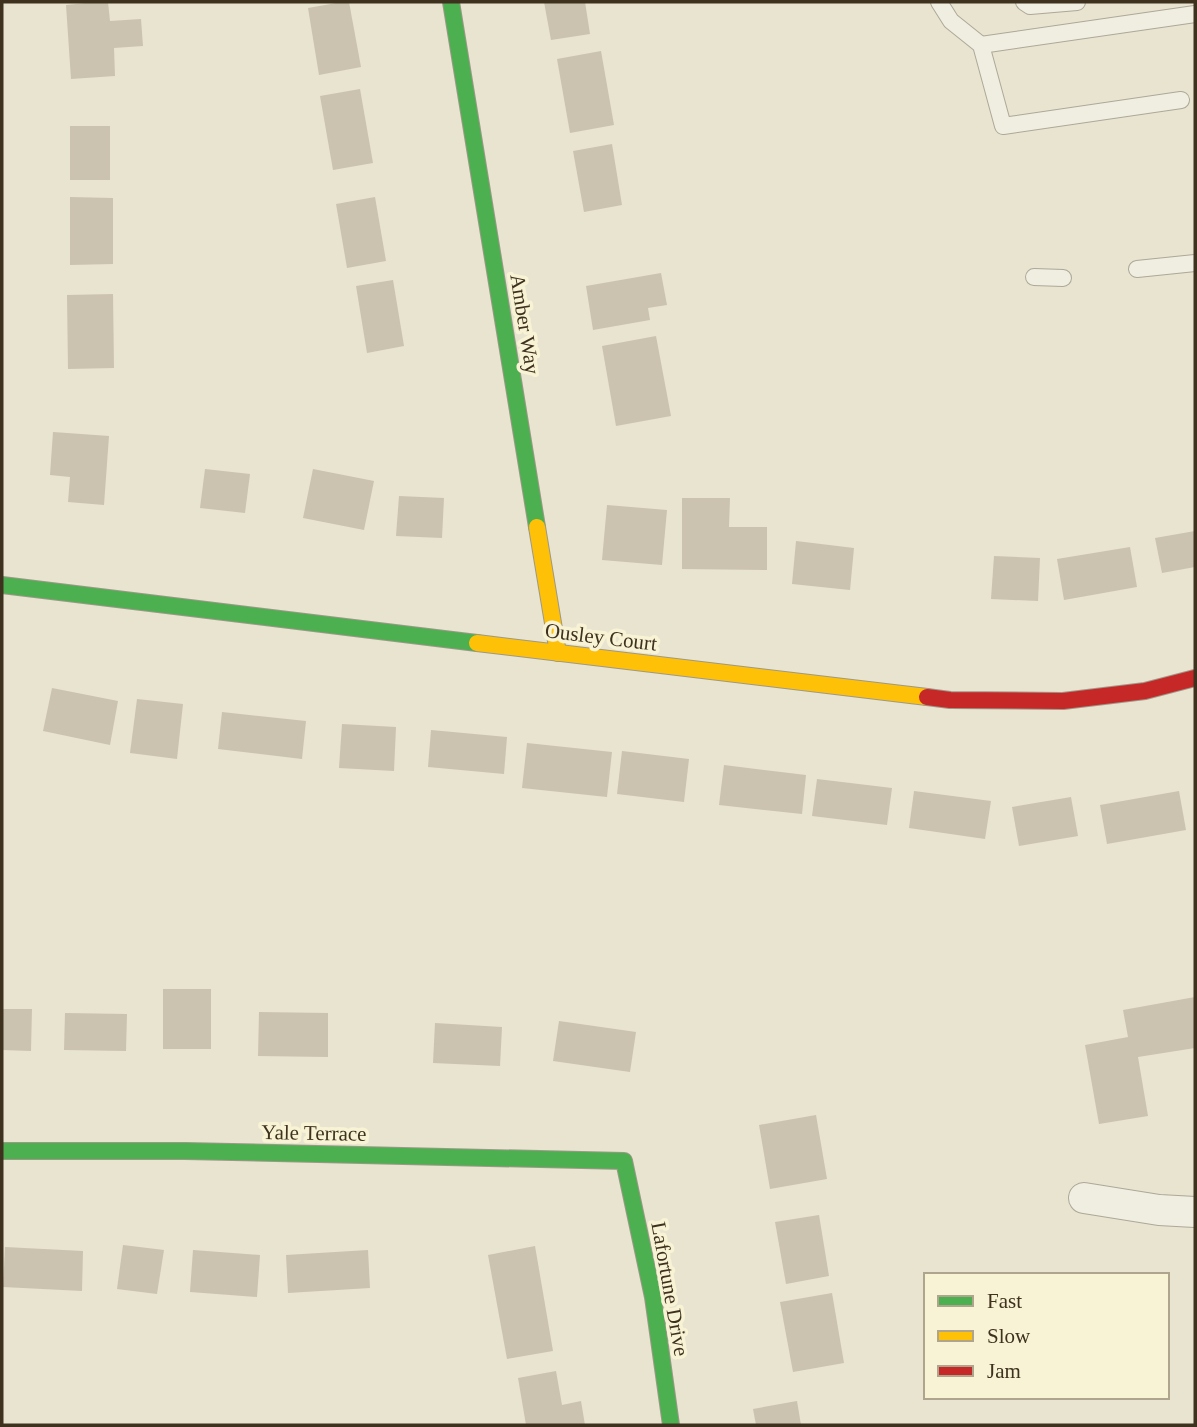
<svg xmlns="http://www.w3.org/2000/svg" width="1197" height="1427" font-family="'Times New Roman',serif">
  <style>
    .building { fill: #ccc2b0 }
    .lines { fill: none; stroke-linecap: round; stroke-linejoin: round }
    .lane-casing { stroke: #ada898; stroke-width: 18 }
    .street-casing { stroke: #ada898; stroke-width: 32 }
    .fast-casing { stroke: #9d9888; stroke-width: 18 }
    .slow-casing { stroke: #9d9888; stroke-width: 18 }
    .jam-casing { stroke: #9d9888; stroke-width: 18 }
    .lane { stroke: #f0ede1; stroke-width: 16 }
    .street { stroke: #f0ede1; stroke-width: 30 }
    .fast { stroke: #4caf50; stroke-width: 16 }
    .slow { stroke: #ffc107; stroke-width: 16 }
    .jam { stroke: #c62828; stroke-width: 16 }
    .labels { text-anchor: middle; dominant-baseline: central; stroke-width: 7; stroke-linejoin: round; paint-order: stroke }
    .street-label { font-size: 21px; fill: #3e311e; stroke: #f9f3d5 }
  </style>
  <rect width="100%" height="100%" fill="#e8e4d0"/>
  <!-- building -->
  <g class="building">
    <path d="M96,2H108L110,21L141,19L143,46L114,48L115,76L71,79L66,5Z"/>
    <path d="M342,2H349L361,67L319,75L308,8Z"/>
    <path d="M544,2H585L590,34L551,40Z"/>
    <path d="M601,51L614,125L570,133L557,59Z"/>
    <path d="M360,89L373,163L333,170L320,96Z"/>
    <rect x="70" y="126" width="40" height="54"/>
    <path d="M612,144L622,205L584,212L573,151Z"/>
    <path d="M70,197L113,198V264L70,265Z"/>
    <path d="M375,197L386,261L347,268L336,204Z"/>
    <path d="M661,273L667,305L648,308L650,320L593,330L586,286Z"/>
    <path d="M393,280L404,346L367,353L356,286Z"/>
    <path d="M113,294L114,368L68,369L67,295Z"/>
    <path d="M656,336L671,416L616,426L602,346Z"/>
    <path d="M53,432L109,436L104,505L68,502L70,477L50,475Z"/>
    <path d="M205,469L250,474L245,513L200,508Z"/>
    <path d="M313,469L374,481L364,530L303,518Z"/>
    <path d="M399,496L444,498L442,538L396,536Z"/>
    <path d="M682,498H730L729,527H767V570L682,569Z"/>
    <path d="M607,505L667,510L662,565L602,560Z"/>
    <path d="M1195,531V567L1162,573L1155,538Z"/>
    <path d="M796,541L854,548L850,590L792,584Z"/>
    <path d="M1130,547L1137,587L1064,600L1057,559Z"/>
    <path d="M994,556L1040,558L1038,601L991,599Z"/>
    <path d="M52,688L118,701L110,745L43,731Z"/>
    <path d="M137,699L183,704L177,759L130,753Z"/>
    <path d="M222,712L306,721L302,759L218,749Z"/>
    <path d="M342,724L396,727L394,771L339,768Z"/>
    <path d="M431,730L507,737L504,774L428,767Z"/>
    <path d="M527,743L612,752L607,797L522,788Z"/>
    <path d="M622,751L689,759L684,802L617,794Z"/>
    <path d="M724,765L806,775L802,814L719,805Z"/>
    <path d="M817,779L892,788L887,825L812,816Z"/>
    <path d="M914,791L991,801L985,839L909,828Z"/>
    <path d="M1179,791L1186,830L1107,844L1100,805Z"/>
    <path d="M1071,797L1078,836L1019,846L1012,807Z"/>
    <rect x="163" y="989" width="48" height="60"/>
    <path d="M1195,997V1048L1138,1057L1148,1116L1099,1124L1085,1045L1128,1037L1123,1010Z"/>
    <path d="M2,1009H32L31,1051L2,1050Z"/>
    <path d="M259,1012L328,1013V1057L258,1056Z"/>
    <path d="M65,1013L127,1014L126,1051L64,1050Z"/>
    <path d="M559,1021L636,1032L630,1072L553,1061Z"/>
    <path d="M435,1023L502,1027L500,1066L433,1063Z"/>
    <path d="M816,1115L827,1179L770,1189L759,1125Z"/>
    <path d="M819,1215L829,1276L786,1284L775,1222Z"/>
    <path d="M123,1245L164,1250L157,1294L117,1289Z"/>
    <path d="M535,1246L553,1351L507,1359L488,1255Z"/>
    <path d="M5,1247L83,1251L82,1291L3,1287Z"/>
    <path d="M193,1250L260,1255L257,1297L190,1292Z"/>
    <path d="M368,1250L370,1288L288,1293L286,1255Z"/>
    <path d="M832,1293L844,1363L793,1372L780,1302Z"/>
    <path d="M556,1371L562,1405L581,1401L585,1425H526L518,1378Z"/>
    <path d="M797,1401L801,1425H756L753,1409Z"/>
  </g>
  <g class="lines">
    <defs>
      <g id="lane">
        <path d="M939,2L951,21L981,45L1003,126L1181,100"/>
        <path d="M1024,2L1030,6L1077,2"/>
        <path d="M981,45L1195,14"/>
        <path d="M1137,269L1195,263"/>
        <path d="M1034,277L1063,278"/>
      </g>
      <path id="street" d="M1084,1198L1159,1210L1195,1212"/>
      <g id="fast">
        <path d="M451,2L537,527"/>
        <path d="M2,585L477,643"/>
        <path d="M2,1151H185L624,1161L653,1297L671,1425"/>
      </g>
      <g id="slow">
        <path d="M537,527L558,653"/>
        <path d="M477,643L927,697"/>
      </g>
      <path id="jam" d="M927,697L950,700L1063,701L1145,691L1195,678"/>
    </defs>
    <!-- lane casing -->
    <use href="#lane" class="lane-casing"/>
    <!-- street casing -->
    <use href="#street" class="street-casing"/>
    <!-- fast casing -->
    <use href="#fast" class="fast-casing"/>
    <!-- slow casing -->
    <use href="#slow" class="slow-casing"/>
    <!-- jam casing -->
    <use href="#jam" class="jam-casing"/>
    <!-- lane -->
    <use href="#lane" class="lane"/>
    <!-- street -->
    <use href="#street" class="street"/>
    <!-- fast -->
    <use href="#fast" class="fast"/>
    <!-- slow -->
    <use href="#slow" class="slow"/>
    <!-- jam -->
    <use href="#jam" class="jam"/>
  </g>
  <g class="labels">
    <!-- street labels -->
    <g class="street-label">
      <text transform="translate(525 324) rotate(81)">Amber Way</text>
      <text transform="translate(601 637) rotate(7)">Ousley Court</text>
      <text transform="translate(314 1133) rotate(1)">Yale Terrace</text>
      <text transform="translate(670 1289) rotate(80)">Lafortune Drive</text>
    </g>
  </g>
  <!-- border -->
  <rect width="1197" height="1427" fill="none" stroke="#3e311e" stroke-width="7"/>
  <!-- legend -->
  <rect x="924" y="1273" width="245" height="126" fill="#f9f3d5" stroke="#aea58c" stroke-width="2"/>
  <rect x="938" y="1296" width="35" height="10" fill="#4caf50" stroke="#aea58c" stroke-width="2"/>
  <text x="987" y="1308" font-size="21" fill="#3e311e">Fast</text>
  <rect x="938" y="1331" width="35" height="10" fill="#ffc107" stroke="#aea58c" stroke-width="2"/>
  <text x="987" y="1343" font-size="21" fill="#3e311e">Slow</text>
  <rect x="938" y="1366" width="35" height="10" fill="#c62828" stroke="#aea58c" stroke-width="2"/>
  <text x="987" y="1378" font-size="21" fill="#3e311e">Jam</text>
</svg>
